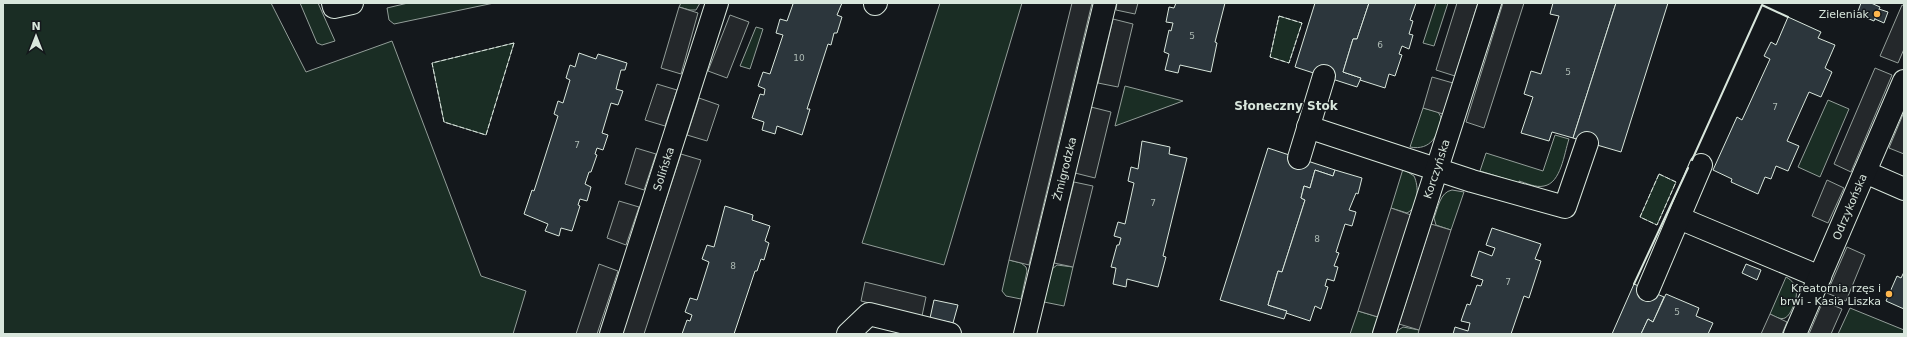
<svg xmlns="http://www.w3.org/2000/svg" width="1907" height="337" font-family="'DejaVu Sans',sans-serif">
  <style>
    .green { fill: #1a2d24; stroke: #939e99 }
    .parking { fill: #24282b; stroke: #939e99 }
    .building { fill: #2c363c; stroke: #d8e6dc }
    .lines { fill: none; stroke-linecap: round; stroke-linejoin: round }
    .minor-casing { stroke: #d8e6dc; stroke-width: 24 }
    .minor { stroke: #14181c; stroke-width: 22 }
    .fence { stroke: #d8e6dc; stroke-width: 1; stroke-dasharray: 5 2; stroke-linecap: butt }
    .wall { stroke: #d8e6dc; stroke-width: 2 }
    .poi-dot { fill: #ffb74d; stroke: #14181c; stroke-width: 1.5 }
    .labels { text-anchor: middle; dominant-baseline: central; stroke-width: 3; stroke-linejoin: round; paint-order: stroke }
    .number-label { font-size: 9px; fill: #adbab4 }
    .poi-label { font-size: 11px; fill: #d8e6dc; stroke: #14181c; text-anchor: end }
    .street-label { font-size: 11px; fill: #d8e6dc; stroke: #14181c }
    .neighbourhood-label { font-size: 12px; font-weight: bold; fill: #d8e6dc; stroke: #14181c }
  </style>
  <rect width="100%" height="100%" fill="#14181c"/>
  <!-- green -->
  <g class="green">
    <path d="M3,3H271L306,72L392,41L481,276L526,291L513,334H3Z"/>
    <path d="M300,3H318L335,41L322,45L317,43Z"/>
    <path d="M408,3H494L394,24L389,20L387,8Z"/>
    <path d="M681,3H700L696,10H690L679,7Z"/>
    <path d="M940,3H1022L944,265L862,243Z"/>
    <path d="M1436,3H1448L1434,46L1423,43Z"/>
    <path d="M1279,16L1302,23L1289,63L1270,57Z"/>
    <path d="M756,27L763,29L750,69L740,66Z"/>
    <path d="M514,43L486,135L444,122L432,63Z"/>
    <path d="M1125,86L1183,101L1115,126Z"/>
    <path d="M1828,100L1849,109L1820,177L1798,167Z"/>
    <path d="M1423,108L1438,112L1441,117C1439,135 1431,151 1410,147Z"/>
    <path d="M1555,135L1569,139C1564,154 1561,183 1544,186C1536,188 1526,183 1519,181V183L1480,171L1486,153L1543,171Z"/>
    <path d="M1403,169L1414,176C1419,186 1419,207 1407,213L1391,208Z"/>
    <path d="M1659,174L1676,182L1657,225L1640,217Z"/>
    <path d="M1452,190L1464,192L1451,230L1436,225L1434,218C1438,208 1440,192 1452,190Z"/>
    <path d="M1009,260L1021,263L1026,267L1027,271L1021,299L1006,296L1002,291Z"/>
    <path d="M1057,265L1073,267L1064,306L1044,302L1052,269Z"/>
    <path d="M1786,277C1799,284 1798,295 1793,307C1791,311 1789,316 1785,318C1780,320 1774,316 1770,314Z"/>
    <path d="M1850,308L1904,330V334H1838Z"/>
    <path d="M1358,311L1378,317L1372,334H1350Z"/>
    <path d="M1403,327L1419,330L1418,334H1396L1397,331Z"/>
  </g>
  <!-- parking -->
  <g class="parking">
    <path d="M1072,3H1092L1029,265L1009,260Z"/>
    <path d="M1117,3H1138L1135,14L1116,10Z"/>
    <path d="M1457,3H1478L1455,76L1436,70Z"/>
    <path d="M1503,3H1524L1484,128L1466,122Z"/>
    <path d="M1902,5L1904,6V49L1898,63L1880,56Z"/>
    <path d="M679,7L698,13L681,74L661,68Z"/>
    <path d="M730,15L749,22L727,78L708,71Z"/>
    <path d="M1113,19L1133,24L1118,87L1098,83Z"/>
    <path d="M1875,68L1892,75L1851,172L1834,164Z"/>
    <path d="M1432,77L1453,83L1443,114L1423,108Z"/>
    <path d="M657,84L677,90L665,126L645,120Z"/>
    <path d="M699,98L719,105L707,141L687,135Z"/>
    <path d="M1091,107L1111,112L1095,178L1075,173Z"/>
    <path d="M1904,112V154L1889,148Z"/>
    <path d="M636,148L656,154L644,190L625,184Z"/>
    <path d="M681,154L701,160L644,334H622Z"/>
    <path d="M1827,180L1844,188L1828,223L1812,216Z"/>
    <path d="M1074,182L1093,186L1073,267L1054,263Z"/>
    <path d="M619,201L639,207L626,245L607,238Z"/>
    <path d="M1391,208L1411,215L1378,317L1358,311Z"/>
    <path d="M1431,224L1451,230L1419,330L1399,324Z"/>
    <path d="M1847,247L1865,255L1846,301L1827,293Z"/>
    <path d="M599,264L618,271L597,334H576Z"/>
    <path d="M865,282L926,297L922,316L861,301Z"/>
    <path d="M1823,301L1842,309L1831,334H1809Z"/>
    <path d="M1770,314L1787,322L1782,334H1761Z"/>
  </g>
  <!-- building -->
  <g class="building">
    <path d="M790,3H842L837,15L842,17L837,33H834L831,45L828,44L807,109H810L802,135L777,126L775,134L762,130L764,122L752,118L760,94L764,95L765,89L758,86L763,72L770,74L783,35L776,33L780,19L787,21L793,4Z"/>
    <path d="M1176,3H1225L1215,42L1217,43L1211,72L1180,65L1178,73L1165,70L1169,54L1164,52L1169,30L1171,31L1173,23L1166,22L1169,7L1174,8Z"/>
    <path d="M1315,3H1369L1357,39H1353L1343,72L1361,78L1357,87L1295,67Z"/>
    <path d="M1369,3H1416L1410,20L1413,21L1409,34L1413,35L1409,49L1402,46L1399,54L1402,55L1395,76L1389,74L1385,88L1360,80L1361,78L1343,72L1353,39H1357Z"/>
    <path d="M1553,3H1616L1573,138L1552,132L1549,141L1521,133L1533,97L1524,94L1531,71L1541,74L1559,16L1550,14Z"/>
    <path d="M1616,3H1668L1621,152L1573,138Z"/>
    <path d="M1861,3H1871L1880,7L1874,21L1857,14Z"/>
    <path d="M1879,9L1888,12L1884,23L1875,19Z"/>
    <path d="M1788,17L1821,32L1818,38L1835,45L1825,68L1832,72L1821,97L1809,92L1787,141L1799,146L1788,171L1776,166L1771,179L1765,177L1758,194L1731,182L1732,179L1713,170L1737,117L1742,120L1770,59L1764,56L1771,42L1776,45Z"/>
    <path d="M579,53L596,59L598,54L627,63L625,70H621L616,89L623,91L618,105L611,103L602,133L608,135L603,150L597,148L595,154L597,155L591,172H589L585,184L591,187L587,201L580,199L578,205L580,206L572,231L561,228L559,236L545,231L548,224L524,214L532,190L534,191L558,116L554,114L558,101L563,103L570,80L566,78L570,65L575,67Z"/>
    <path d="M1142,141L1170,147L1169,154L1187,158L1163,256L1166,257L1158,287L1127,279L1126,287L1113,284L1116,268L1111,267L1117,245H1119L1121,238L1114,236L1118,222L1125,224L1134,183L1128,181L1131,167L1138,169Z"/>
    <path d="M1268,148L1335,170L1333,176L1315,170L1310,188L1304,186L1301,198L1305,200L1282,272L1278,271L1268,305L1287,311L1284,319L1220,300Z"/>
    <path d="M1315,170L1333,176L1335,170L1362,178L1358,194L1356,193L1349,210L1356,212L1352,226L1345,224L1336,252L1339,253L1334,266L1338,267L1334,281L1327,279L1325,286L1328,287L1321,309L1315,306L1310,321L1286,313L1287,311L1268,305L1278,271L1282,272L1305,200L1301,198L1304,186L1310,188Z"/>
    <path d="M725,206L753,215L752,220L770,226L765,241L769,243L764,260L761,259L757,271H755L734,334H682L687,320L690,321L692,315L685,312L690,298L697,300L709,262L702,259L707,245L714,247Z"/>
    <path d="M1492,228L1541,244L1535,259L1541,261L1529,298L1524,296L1511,334H1453L1455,327L1468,331L1470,323L1461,321L1467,304L1470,305L1477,285L1481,286L1483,280L1471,276L1479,251L1492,256L1495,248L1486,245Z"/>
    <path d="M1746,264L1761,270L1757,280L1742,273Z"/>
    <path d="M1904,272V309L1886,301L1897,276L1901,278Z"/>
    <path d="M1634,284L1664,297L1653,322L1648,319L1641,334H1612Z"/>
    <path d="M1666,294L1699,308L1696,316L1713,323L1708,334H1641L1648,319L1653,322Z"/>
    <path d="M934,300L958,305L953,323L930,318Z"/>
  </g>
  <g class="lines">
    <defs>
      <g id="minor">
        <path d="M333,3L334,7L352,3"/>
        <path d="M875,4L876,3"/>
        <path d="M1308,127L1472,181L1565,207L1587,143"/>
        <path d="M1299,158L1324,76"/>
        <path d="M1865,172L1904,189"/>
        <path d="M1679,218L1820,277"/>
        <path d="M1648,290L1701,165"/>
        <path d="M611,334L717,3"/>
        <path d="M848,334L869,314L950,334"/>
        <path d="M1025,334L1105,3"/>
        <path d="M1384,334L1490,3"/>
        <path d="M1795,334L1904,81"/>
      </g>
    </defs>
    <!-- minor casing -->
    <use href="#minor" class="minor-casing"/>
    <!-- minor -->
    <use href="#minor" class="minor"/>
    <!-- fence -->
    <g class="fence">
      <path d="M1279,16L1302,23L1289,63L1270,57Z"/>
      <path d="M514,43L486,135L444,122L432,63Z"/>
      <path d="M1659,174L1676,182L1657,225L1640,217Z"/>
    </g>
    <!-- wall -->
    <g class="wall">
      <path d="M1692,160L1762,5L1788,17"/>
      <path d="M1634,284L1688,168"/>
    </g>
  </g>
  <!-- markers -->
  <g class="poi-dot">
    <circle cx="1877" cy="14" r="4"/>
    <circle cx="1889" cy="294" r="4"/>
  </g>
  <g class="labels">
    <!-- number labels -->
    <g class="number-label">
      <text x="1192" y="36">5</text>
      <text x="1380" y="45">6</text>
      <text x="799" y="58">10</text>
      <text x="1568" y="72">5</text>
      <text x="1775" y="107">7</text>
      <text x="577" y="145">7</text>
      <text x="1153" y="203">7</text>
      <text x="1317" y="239">8</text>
      <text x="733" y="266">8</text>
      <text x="1508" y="282">7</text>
      <text x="1677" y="312">5</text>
    </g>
    <!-- poi labels -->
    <g class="poi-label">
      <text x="1869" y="14">Zieleniak</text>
      <text x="1881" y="288">Kreatornia rzęs i<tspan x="1881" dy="13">brwi - Kasia Liszka</tspan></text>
    </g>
    <!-- street labels -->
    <g class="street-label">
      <text transform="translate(664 169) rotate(-72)">Solińska</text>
      <text transform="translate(1065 169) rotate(-76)">Żmigrodzka</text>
      <text transform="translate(1437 169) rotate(-72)">Korczyńska</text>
      <text transform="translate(1850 207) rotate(-67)">Odrzykońska</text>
    </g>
    <!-- neighbourhood labels -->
    <g class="neighbourhood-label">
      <text x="1286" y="106">Słoneczny Stok</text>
    </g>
  </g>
  <!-- border -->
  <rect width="1907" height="337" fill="none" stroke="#d8e6dc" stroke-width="8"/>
  <!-- north arrow -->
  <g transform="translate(36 36)" stroke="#14181c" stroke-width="3" paint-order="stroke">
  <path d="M0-3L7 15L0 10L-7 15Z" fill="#d8e6dc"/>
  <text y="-6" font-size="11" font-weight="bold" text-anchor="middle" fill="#d8e6dc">N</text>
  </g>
</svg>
